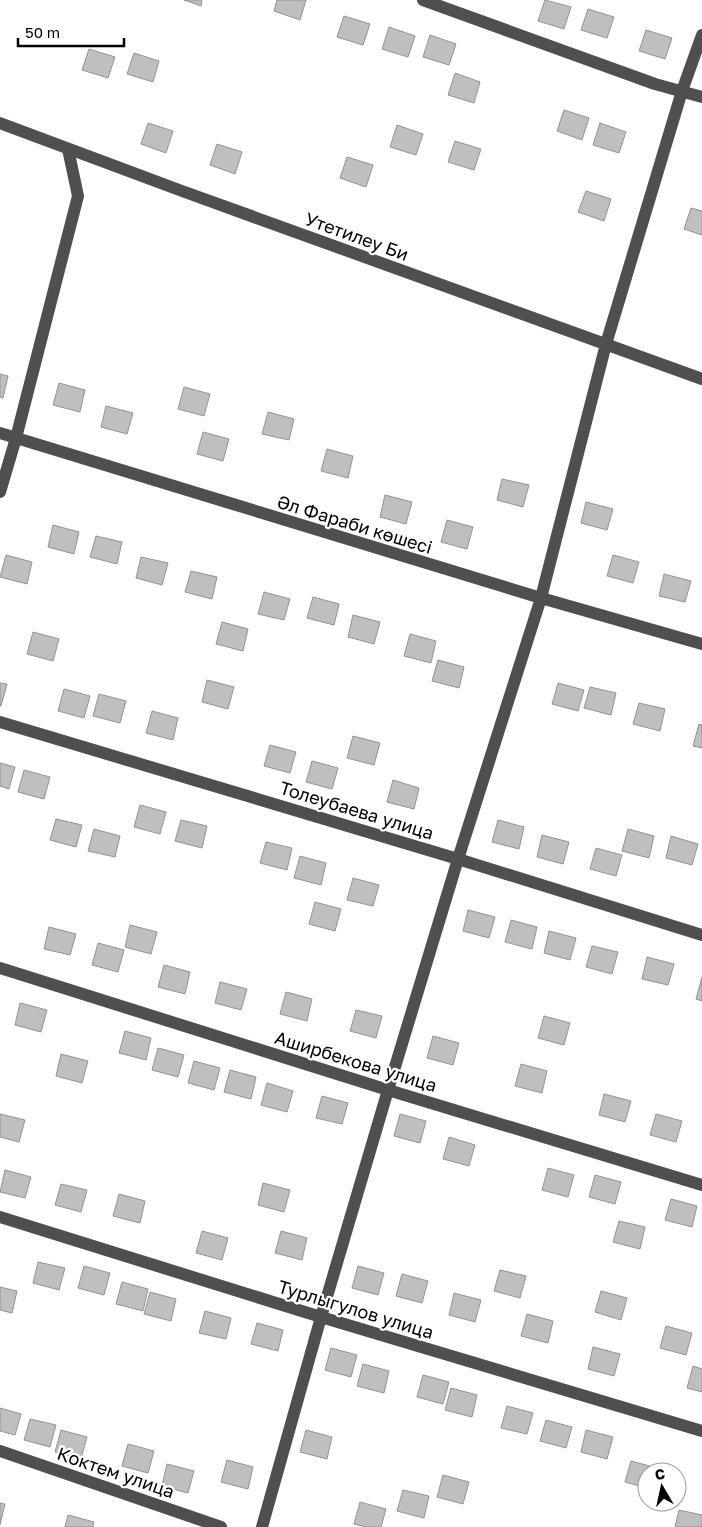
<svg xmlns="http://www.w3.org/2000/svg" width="702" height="1527" font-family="'Golos Text',sans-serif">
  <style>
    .building { fill: #bfbfbf; stroke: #939393 }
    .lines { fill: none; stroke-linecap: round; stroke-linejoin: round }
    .minor { stroke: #4f4f4f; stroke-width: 12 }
    .labels { text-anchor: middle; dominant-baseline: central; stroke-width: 4.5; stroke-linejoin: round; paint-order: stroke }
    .street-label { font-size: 18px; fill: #000; stroke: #fff }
  </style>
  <rect width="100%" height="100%" fill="#fff"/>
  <!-- building -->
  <g class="building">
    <path d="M184,0H202L201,6Z"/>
    <path d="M277,0H306L300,20L274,11Z"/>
    <path d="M545,0L571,7L564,29L538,21Z"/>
    <path d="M588,9L614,17L607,38L581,30Z"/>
    <path d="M344,16L370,24L363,45L337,37Z"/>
    <path d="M389,27L415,36L408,57L382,49Z"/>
    <path d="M646,30L672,38L665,59L639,51Z"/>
    <path d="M430,35L456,44L449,65L423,57Z"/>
    <path d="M89,49L115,57L108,78L82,70Z"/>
    <path d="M134,53L159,61L153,82L127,74Z"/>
    <path d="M455,73L480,82L474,103L448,95Z"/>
    <path d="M564,110L589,118L582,140L557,131Z"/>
    <path d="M148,123L173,131L166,153L141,144Z"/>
    <path d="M600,123L626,132L619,153L593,145Z"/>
    <path d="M397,125L423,134L416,155L390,147Z"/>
    <path d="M455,141L481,149L474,170L448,162Z"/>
    <path d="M217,144L242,152L235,174L210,165Z"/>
    <path d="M347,157L373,165L366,187L340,178Z"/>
    <path d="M586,191L611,199L604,221L578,212Z"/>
    <path d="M691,208L702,211V235L684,229Z"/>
    <path d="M0,374L8,376L3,398L0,397Z"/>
    <path d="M59,383L85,390L80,412L53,405Z"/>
    <path d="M184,387L210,394L204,416L178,409Z"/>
    <path d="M106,406L133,413L127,434L101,427Z"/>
    <path d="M268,412L294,419L289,440L262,434Z"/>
    <path d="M203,432L229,439L223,461L197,454Z"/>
    <path d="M327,449L353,456L348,478L321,471Z"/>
    <path d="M502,479L529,485L523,507L497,500Z"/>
    <path d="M385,495L412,502L406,524L380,517Z"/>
    <path d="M586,502L613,509L607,530L581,523Z"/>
    <path d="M447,520L473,527L467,549L441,542Z"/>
    <path d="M53,525L79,532L74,554L48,547Z"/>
    <path d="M96,536L122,542L117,564L90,557Z"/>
    <path d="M6,555L32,562L27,584L0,577Z"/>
    <path d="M613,555L639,562L633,583L607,576Z"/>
    <path d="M141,557L168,563L162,585L136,578Z"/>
    <path d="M191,571L217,577L212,599L185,592Z"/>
    <path d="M664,574L691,581L685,602L659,596Z"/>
    <path d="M264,592L290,599L284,620L258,614Z"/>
    <path d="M313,597L339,604L334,625L307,618Z"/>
    <path d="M353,615L380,622L374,644L348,637Z"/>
    <path d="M222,622L248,629L243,651L216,644Z"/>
    <path d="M33,632L59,639L53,661L27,654Z"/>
    <path d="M410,634L436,641L431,663L404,656Z"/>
    <path d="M438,660L464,667L459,688L432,681Z"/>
    <path d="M207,680L234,687L228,709L202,702Z"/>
    <path d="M0,683L7,684L1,706H0Z"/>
    <path d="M558,683L584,690L578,711L552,704Z"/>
    <path d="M590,687L616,693L611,715L584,708Z"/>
    <path d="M64,689L90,696L84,718L58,711Z"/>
    <path d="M99,694L126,701L120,723L93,716Z"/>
    <path d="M639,703L665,709L660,731L633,724Z"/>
    <path d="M152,711L178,718L173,740L146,733Z"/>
    <path d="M699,724L702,725V748L693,746Z"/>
    <path d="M353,736L380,743L374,765L347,758Z"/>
    <path d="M270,745L296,752L290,773L264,766Z"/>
    <path d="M312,761L338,768L332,789L306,782Z"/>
    <path d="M0,763L15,767L9,789L0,786Z"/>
    <path d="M24,770L50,777L44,799L18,792Z"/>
    <path d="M393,780L419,788L414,809L387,802Z"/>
    <path d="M140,805L166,812L160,834L134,827Z"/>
    <path d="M56,819L82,825L76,847L50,840Z"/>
    <path d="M181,820L207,826L202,848L175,841Z"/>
    <path d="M498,820L524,827L519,849L492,842Z"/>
    <path d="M94,829L120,836L115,857L88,851Z"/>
    <path d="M628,829L654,836L649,858L622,851Z"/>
    <path d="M542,835L569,842L563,864L537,857Z"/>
    <path d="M671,836L698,844L692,865L666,858Z"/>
    <path d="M266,842L292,848L287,870L260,863Z"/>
    <path d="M596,848L622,855L616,876L590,869Z"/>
    <path d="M300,856L326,863L321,885L294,878Z"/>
    <path d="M353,878L379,885L373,906L347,900Z"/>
    <path d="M315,902L341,909L335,931L309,924Z"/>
    <path d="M468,910L495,917L489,938L463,931Z"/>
    <path d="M511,920L537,927L532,949L505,942Z"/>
    <path d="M130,925L157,932L151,954L125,947Z"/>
    <path d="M49,927L76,934L70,955L44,949Z"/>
    <path d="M549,931L576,938L570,960L544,953Z"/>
    <path d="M98,943L124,950L118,972L92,965Z"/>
    <path d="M592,946L618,952L612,974L586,967Z"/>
    <path d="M647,957L674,964L668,985L642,979Z"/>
    <path d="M164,965L190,972L185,994L158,987Z"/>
    <path d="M702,977V1001L696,999Z"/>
    <path d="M220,982L247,989L241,1010L215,1003Z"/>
    <path d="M286,992L312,999L307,1021L280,1014Z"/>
    <path d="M20,1003L47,1010L41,1032L15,1025Z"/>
    <path d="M356,1010L382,1016L376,1038L350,1031Z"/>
    <path d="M544,1016L570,1023L564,1045L538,1038Z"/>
    <path d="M125,1031L151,1038L146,1060L119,1053Z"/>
    <path d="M433,1036L459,1043L453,1065L427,1058Z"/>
    <path d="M158,1048L184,1055L178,1077L152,1070Z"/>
    <path d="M61,1054L88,1061L82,1083L56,1076Z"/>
    <path d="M194,1061L220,1068L214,1090L188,1083Z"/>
    <path d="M521,1064L547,1071L542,1093L515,1086Z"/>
    <path d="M230,1070L256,1077L251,1099L224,1092Z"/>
    <path d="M267,1083L293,1091L287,1112L261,1105Z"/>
    <path d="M604,1094L631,1101L625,1122L599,1115Z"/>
    <path d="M322,1096L348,1103L342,1124L316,1118Z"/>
    <path d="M0,1114L25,1120L19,1142L0,1137Z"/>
    <path d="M400,1114L426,1121L420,1143L394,1136Z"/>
    <path d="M656,1114L682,1121L676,1142L650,1135Z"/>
    <path d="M449,1137L475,1145L469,1166L443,1159Z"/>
    <path d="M548,1168L574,1175L568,1197L542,1190Z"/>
    <path d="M5,1170L31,1177L25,1198L0,1192Z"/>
    <path d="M595,1175L621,1182L615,1204L589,1197Z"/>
    <path d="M263,1183L290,1190L284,1212L258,1205Z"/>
    <path d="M61,1184L87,1190L81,1212L55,1205Z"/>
    <path d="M119,1194L145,1201L140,1223L113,1216Z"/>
    <path d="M671,1199L697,1206L692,1227L665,1220Z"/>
    <path d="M619,1221L645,1227L640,1249L613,1242Z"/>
    <path d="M202,1231L228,1238L222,1260L196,1253Z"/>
    <path d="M281,1231L307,1238L302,1260L275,1253Z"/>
    <path d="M38,1262L65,1268L59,1290L33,1283Z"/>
    <path d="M84,1266L110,1273L104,1295L78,1288Z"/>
    <path d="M358,1266L384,1273L378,1295L352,1288Z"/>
    <path d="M500,1270L526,1276L520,1298L494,1291Z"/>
    <path d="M402,1274L428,1281L422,1303L396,1296Z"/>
    <path d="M122,1282L148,1289L143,1311L116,1304Z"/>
    <path d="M0,1287L17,1291L12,1313L0,1310Z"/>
    <path d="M601,1291L627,1298L621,1320L595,1312Z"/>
    <path d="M150,1292L176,1299L171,1321L144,1314Z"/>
    <path d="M454,1293L481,1300L475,1322L449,1315Z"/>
    <path d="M205,1311L231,1318L226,1339L199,1333Z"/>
    <path d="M527,1314L553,1321L548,1343L521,1336Z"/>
    <path d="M257,1323L283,1330L278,1351L251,1344Z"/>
    <path d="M666,1326L692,1333L686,1355L660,1348Z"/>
    <path d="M593,1347L620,1354L614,1376L588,1369Z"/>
    <path d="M331,1348L357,1355L351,1377L325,1370Z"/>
    <path d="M363,1364L389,1371L384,1393L357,1386Z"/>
    <path d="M693,1366L702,1369V1392L687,1388Z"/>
    <path d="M423,1375L449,1382L443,1404L417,1397Z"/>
    <path d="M451,1388L477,1395L472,1417L445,1410Z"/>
    <path d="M507,1406L533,1413L527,1434L501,1428Z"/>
    <path d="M0,1408L21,1414L15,1435L0,1431Z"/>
    <path d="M30,1419L56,1425L50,1447L24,1440Z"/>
    <path d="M546,1420L572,1427L566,1448L540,1441Z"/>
    <path d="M61,1430L87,1437L81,1459L55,1452Z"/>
    <path d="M306,1430L332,1437L327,1459L300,1452Z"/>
    <path d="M586,1430L613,1437L607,1459L581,1452Z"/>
    <path d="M128,1444L154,1451L148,1473L122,1466Z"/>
    <path d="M227,1460L253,1467L248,1489L221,1482Z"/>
    <path d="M631,1461L657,1468L656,1472H647V1488L625,1482Z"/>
    <path d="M167,1464L194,1471L188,1493L162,1486Z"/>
    <path d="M443,1475L469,1482L463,1504L437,1497Z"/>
    <path d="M403,1490L429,1496L424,1518L397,1511Z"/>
    <path d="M360,1502L386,1509L381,1527H366L354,1524Z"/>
    <path d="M0,1503L5,1504L0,1525Z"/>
    <path d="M679,1510L702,1515V1527H675Z"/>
    <path d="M68,1515L94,1522L93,1527H65Z"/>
  </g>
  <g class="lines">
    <!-- minor -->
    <g class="minor">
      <path d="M423,0L655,84L702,97"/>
      <path d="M0,123L182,191L702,379"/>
      <path d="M0,433L541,598L702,644"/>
      <path d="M0,492L16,438L78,196L68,149"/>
      <path d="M0,722L458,859L702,935"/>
      <path d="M0,968L388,1090L702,1185"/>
      <path d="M0,1217L321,1317L702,1431"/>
      <path d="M0,1451L221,1527"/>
      <path d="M262,1527L321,1317L388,1090L458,859L541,598L606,344L682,91L702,35"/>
    </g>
  </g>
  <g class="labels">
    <!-- street labels -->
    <g class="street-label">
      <text transform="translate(357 236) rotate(20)">Утетилеу Би</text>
      <text transform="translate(355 524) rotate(17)">Әл Фараби көшесі</text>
      <text transform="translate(357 810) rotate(17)">Толеубаева улица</text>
      <text transform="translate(356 1061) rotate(17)">Аширбекова улица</text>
      <text transform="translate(356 1309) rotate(17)">Турлыгулов улица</text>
      <text transform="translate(116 1472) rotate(19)">Коктем улица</text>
    </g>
  </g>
  <!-- north arrow -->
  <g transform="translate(662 1487) rotate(351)"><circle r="24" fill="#ffffff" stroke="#999999"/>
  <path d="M0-4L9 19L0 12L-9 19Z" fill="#000000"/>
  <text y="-8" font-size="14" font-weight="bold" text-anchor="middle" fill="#000000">С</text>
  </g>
  <!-- scale -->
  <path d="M18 38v8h106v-8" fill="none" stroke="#000000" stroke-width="2.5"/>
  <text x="25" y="38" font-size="15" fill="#000000" stroke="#ffffff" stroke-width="4" paint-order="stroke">50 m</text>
</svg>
